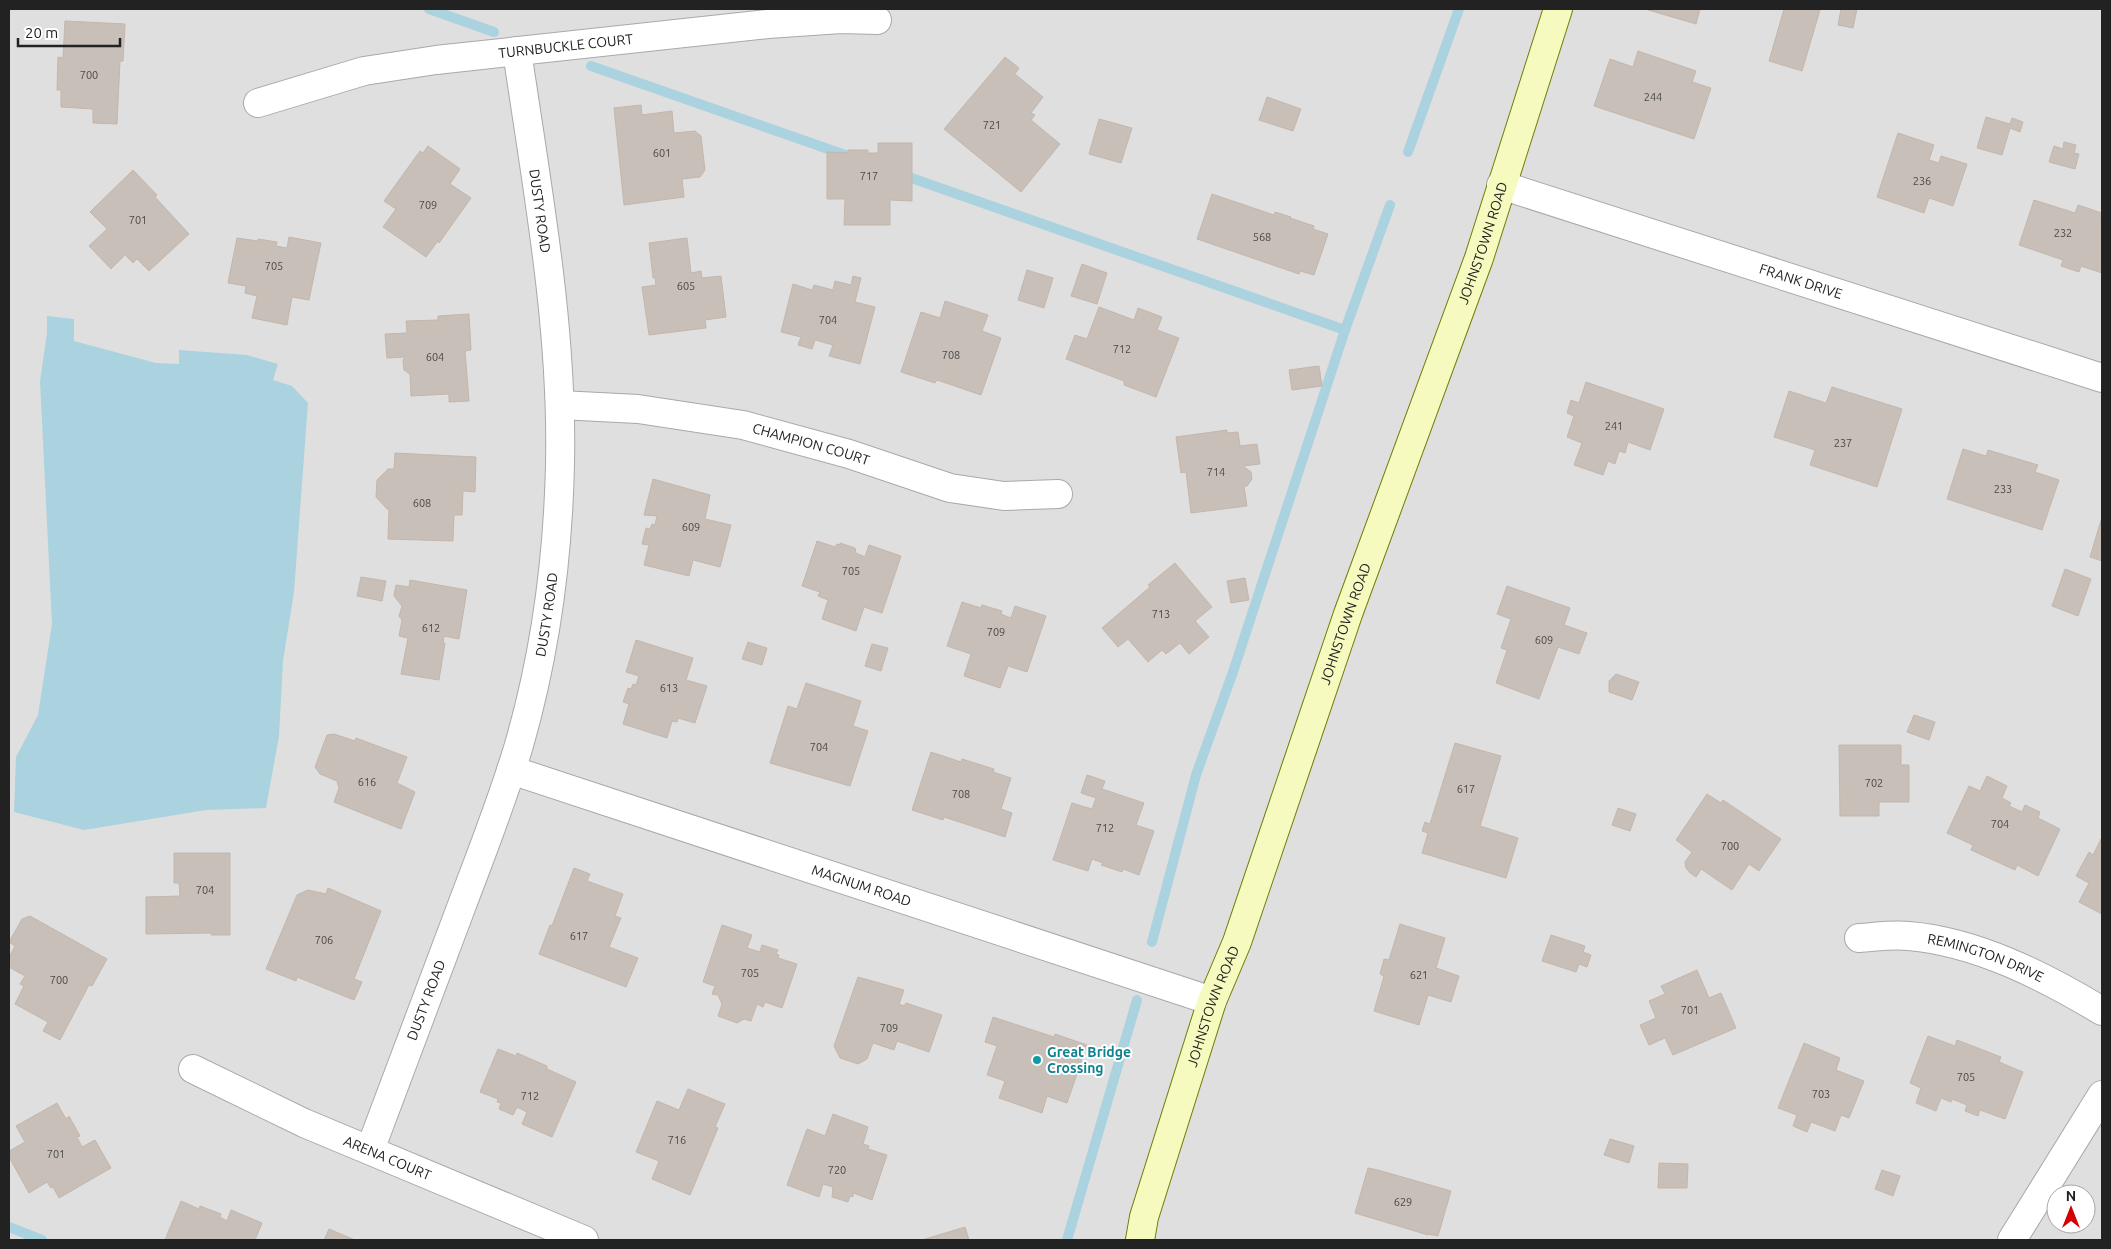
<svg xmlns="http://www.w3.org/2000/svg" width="2111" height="1249" font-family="Ubuntu,sans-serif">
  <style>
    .residential { fill: #e0dfdf; fill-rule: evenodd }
    .water { fill: #aad3df }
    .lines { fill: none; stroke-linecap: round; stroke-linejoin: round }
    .stream { stroke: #aad3df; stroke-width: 10 }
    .building { fill: #c7bfb8; stroke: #c4b6ab }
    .street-casing { stroke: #a9a9a9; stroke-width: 30 }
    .secondary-casing { stroke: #707d05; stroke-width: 30 }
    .street { stroke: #fff; stroke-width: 28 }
    .secondary { stroke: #f7fabf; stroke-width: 28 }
    .culture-dot { fill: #0f9aa8; stroke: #fff; stroke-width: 2 }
    .labels { text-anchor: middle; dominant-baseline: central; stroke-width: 4; stroke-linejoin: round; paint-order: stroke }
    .number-label { font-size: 11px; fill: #4b4948 }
    .street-label { font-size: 14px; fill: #222; stroke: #fff }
    .culture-label { font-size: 14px; font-weight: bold; fill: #0d838f; stroke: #fff; text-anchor: start }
  </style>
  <rect width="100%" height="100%" fill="#f2efe9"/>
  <!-- residential -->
  <path class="residential" d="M9,9H2102V1240H9ZM2056,1194H2086V1224H2056Z"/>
  <!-- water -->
  <path class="water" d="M47,316L74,319V341L156,363L179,364V350L247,355L278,364L273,380L292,386L308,403L294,592L283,661L279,736L266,808L206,810L84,830L14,812L16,757L38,715L52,624L40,381L47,333Z"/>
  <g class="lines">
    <!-- stream -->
    <g class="stream">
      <path d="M429,9L494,32"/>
      <path d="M591,66L851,157"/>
      <path d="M1408,152L1459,9"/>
      <path d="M900,174L1345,330"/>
      <path d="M1152,942L1196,775L1233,672L1345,330L1390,205"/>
      <path d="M9,1227L42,1240"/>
      <path d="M1067,1240L1137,1000"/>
    </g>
  </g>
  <!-- building -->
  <g class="building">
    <path d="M1645,9H1700L1696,24Z"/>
    <path d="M1784,9L1820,10L1802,71L1769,61Z"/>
    <path d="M1841,9H1857L1853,28L1838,25Z"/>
    <path d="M65,21L125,24L123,61H120L117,124L93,123V109L61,107V90H57L58,57L63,58Z"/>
    <path d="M1638,51L1696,71L1692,82L1711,88L1694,139L1594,106L1610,59L1633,67Z"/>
    <path d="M1005,57L1019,68L1015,74L1043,97L1031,113L1035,115L1031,120L1060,144L1021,192L944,129Z"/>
    <path d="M1267,97L1301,109L1293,131L1259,120Z"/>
    <path d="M641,105L642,115L672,111L674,133L695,131L701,136L705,170L700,177L682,179L684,197L624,205L614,108Z"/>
    <path d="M1986,117L2010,124L2012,118L2023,122L2020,132L2010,128L2002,155L1977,148Z"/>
    <path d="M1099,119L1132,128L1121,163L1089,154Z"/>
    <path d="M1898,133L1934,145L1929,160L1939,163L1941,156L1967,164L1953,206L1929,198L1924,213L1877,197Z"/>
    <path d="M2064,142L2076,145L2074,153L2079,154L2075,169L2049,162L2054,146L2063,149Z"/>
    <path d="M878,143H912V201L890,200V225H844L845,199H827V152L848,153V150H868V153H878Z"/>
    <path d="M428,146L460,169L450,184L471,198L439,243L438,241L426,257L383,227L396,209L384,201L420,151L423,153Z"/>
    <path d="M133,170L157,195L155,197L189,234L149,271L137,259L133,263L125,255L111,269L89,246L107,229L90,212Z"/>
    <path d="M1212,194L1274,215L1275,212L1291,217L1290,218L1314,226L1313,229L1328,234L1314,275L1300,271L1299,274L1197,239Z"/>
    <path d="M2034,200L2075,213L2078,205L2102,213L2100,221L2102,222V273L2081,266L2079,272L2061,266L2063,260L2019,245Z"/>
    <path d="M289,237L321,243L309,300L292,297L287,325L252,318L257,296L245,293L246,286L228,283L237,238L258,241V239L277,242L276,246L287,248Z"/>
    <path d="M687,238L691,273L701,271L702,278L721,276L726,317L705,320L706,328L649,335L642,287L656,285L655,277L653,278L649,243Z"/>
    <path d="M1082,264L1107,273L1097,304L1071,296Z"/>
    <path d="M1027,270L1053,278L1044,308L1018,300Z"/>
    <path d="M853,276L861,278L855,302L875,307L860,364L829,356L833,345L815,340L812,349L798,345L801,337L781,332L793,284L812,290L814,285L833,290L835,281L851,285Z"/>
    <path d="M945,301L988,315L982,331L1001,338L981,395L937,380L935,383L901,372L921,312L940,318Z"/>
    <path d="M1099,307L1134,320L1138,308L1162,317L1157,330L1179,338L1156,397L1124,385V381L1066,359L1075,335L1087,339Z"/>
    <path d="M469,314L471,350L465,351L469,401L449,402V394L411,396L410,374L404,370L403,360L405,357L387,358L385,334L407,333L406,321L438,320V316Z"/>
    <path d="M1319,366L1322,386L1292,390L1289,370Z"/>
    <path d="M1586,382L1664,409L1650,450L1628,442L1625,453L1619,451L1615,464L1608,461L1603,475L1574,465L1582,443L1567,437L1574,416L1567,413L1571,400L1579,403Z"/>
    <path d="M1832,387L1902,409L1877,487L1810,465L1815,450L1774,437L1789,391L1826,403Z"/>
    <path d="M1227,430V433L1238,432L1240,446L1257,444L1260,464L1243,466L1251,472L1252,479L1247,486H1244L1247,506L1191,513L1186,472L1181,473L1176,437Z"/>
    <path d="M1963,449L1986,456L1988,450L2038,465L2035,472L2059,480L2042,530L1947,499Z"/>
    <path d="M395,453L476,457L475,492L463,491L462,515H454L453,541L388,539L389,509H387L376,497L377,480L388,469H394Z"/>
    <path d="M653,479L710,495L705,519L731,525L720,567L693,560L689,576L644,565L649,545L642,544L646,528L650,529L652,524L655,525L657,516L644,515Z"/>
    <path d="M2102,517V561L2090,557Z"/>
    <path d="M817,541L835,547L837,544L840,545V543L855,548L856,553L865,557L869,545L901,556L882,613L864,607L856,631L822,619L828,600L818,596L820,592L802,586Z"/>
    <path d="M1175,563L1212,607L1195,621L1209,637L1189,654L1180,643L1166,654L1162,650L1148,662L1128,639L1118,647L1102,628L1150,587L1148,585Z"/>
    <path d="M2065,569L2091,579L2078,616L2052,606Z"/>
    <path d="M361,577L386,581L382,601L357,596Z"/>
    <path d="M1245,578L1249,600L1231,603L1227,581Z"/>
    <path d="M410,580L467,590L459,639L444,636L443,643H445L439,680L401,674L408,638L399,636L402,620L399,616L402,606L394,596L396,585L409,587Z"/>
    <path d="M1507,586L1570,608L1564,625L1587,633L1579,654L1558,647L1539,699L1496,683L1507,650L1501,648L1511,619L1497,614Z"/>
    <path d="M962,602L981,608L982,605L1002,611L1001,614L1011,618L1015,606L1046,616L1027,672L1008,666L1000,688L964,676L971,654L947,646Z"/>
    <path d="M636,640L693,658L686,680L707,686L695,723L678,718L677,722L672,721L667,738L623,724L629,704L623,702L628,688L631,689L633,684L636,685L639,676L626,672Z"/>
    <path d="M748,642L767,648L762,665L742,659Z"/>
    <path d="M872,644L888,648L881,671L865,666Z"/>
    <path d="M1616,674L1639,682L1632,700L1609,692V681Z"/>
    <path d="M806,683L861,701L853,726L868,731L850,786L770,763L788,706L797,709Z"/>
    <path d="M1914,715L1935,722L1929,740L1907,732Z"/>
    <path d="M334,734L355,741L356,738L407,757L397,783L415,792L401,829L334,802L339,788L337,781L320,774L315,767L327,735Z"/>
    <path d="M1455,743L1501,756L1480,826L1518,838L1506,878L1422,853L1428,833L1422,831L1425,822L1430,824Z"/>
    <path d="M1839,745H1901V765H1909V802H1879V816H1840Z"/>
    <path d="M931,752L961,762L962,759L994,769L993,772L1011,778L1001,809L1012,813L1005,837L944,817L943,820L912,810Z"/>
    <path d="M1087,775L1105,781L1102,789L1144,803L1136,825L1154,831L1139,875L1123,869L1122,872L1101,865L1103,863L1092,859L1088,871L1053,860L1072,803L1092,809L1096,798L1081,793Z"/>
    <path d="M1987,776L2007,786L2002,798L2011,803L2009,806L2022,812L2025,805L2040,812L2038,818L2060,829L2038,876L2017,865L2015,870L1971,850L1973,845L1947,833L1969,786L1980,791Z"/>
    <path d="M1707,794L1721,803L1723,800L1781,839L1759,871L1749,864L1732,890L1701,869L1696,877L1689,872L1686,868L1685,862L1692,852L1676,840Z"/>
    <path d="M1618,808L1636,814L1630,831L1612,825Z"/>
    <path d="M2101,839H2102V914L2079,902L2089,883L2076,876L2089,852L2093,855Z"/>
    <path d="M174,853H230V935H211V933L146,934V897L180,896L179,883H174Z"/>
    <path d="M574,868L590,874L587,881L623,894L615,916L621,918L609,947L638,958L626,987L539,954L550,925L552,926Z"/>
    <path d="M328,888L381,911L354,979L362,982L354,1000L297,977L296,981L266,969L297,895L308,890L326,894Z"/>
    <path d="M30,916L107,959L92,986L89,985L60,1040L43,1031L48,1022L15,1004L24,986L20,984L25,976L9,967V957L15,946L9,942L22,919Z"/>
    <path d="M1400,924L1445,938L1436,968L1459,976L1451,1002L1428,995L1419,1025L1374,1011L1384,976L1380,974L1384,959L1389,960Z"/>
    <path d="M722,925L752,935L747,948L760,952L762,945L778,950L776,954L779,955L778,958L797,964L782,1008L765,1002L763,1007L757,1004L751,1021L744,1019L737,1023L718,1016L722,1004L718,995L712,994L715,986L703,982Z"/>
    <path d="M1551,935L1585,946L1583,952L1591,955L1587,967L1579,964L1576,972L1542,961Z"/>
    <path d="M1697,970L1709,998L1721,993L1736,1028L1673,1055L1665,1038L1649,1045L1640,1025L1656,1018L1649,1001L1665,994L1661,986Z"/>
    <path d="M858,977L904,990L899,1004L904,1006L906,1003L942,1015L929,1052L897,1041L894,1050L873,1043L867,1059L858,1064L840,1058L834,1046Z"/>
    <path d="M993,1017L1054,1037L1055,1034L1087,1045L1067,1103L1047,1096L1042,1113L999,1098L1005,1081L987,1075L997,1046L985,1042Z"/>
    <path d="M1928,1036L1955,1046L1957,1040L2001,1057L1999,1062L2023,1072L2005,1119L1980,1110L1978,1116L1965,1111L1967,1105L1952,1099L1951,1102L1941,1098L1936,1111L1916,1103L1921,1088L1910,1083Z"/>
    <path d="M1804,1043L1840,1058L1836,1070L1864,1081L1849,1118L1841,1115L1835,1131L1811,1122L1807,1132L1793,1126L1797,1115L1778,1108Z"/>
    <path d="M498,1049L516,1056L517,1053L547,1066V1069L576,1082L552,1137L522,1124L527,1112L517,1107L513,1115L499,1109L501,1103L497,1102L498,1099L480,1092Z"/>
    <path d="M688,1089L725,1104L715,1127L718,1128L690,1195L652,1179L659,1161L636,1152L657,1101L679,1110Z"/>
    <path d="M57,1103L66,1119L69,1116L80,1136L77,1137L82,1147L95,1140L111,1168L59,1198L53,1187L51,1188L47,1182L29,1193L9,1157L11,1150L25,1142L16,1126Z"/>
    <path d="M833,1114L868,1127L863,1144L869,1146L868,1149L887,1155L872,1200L853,1193V1197L850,1196L848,1202L832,1197L833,1187L823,1184L819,1197L787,1185L807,1129L825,1136Z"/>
    <path d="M1610,1139L1634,1146L1629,1163L1604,1155Z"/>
    <path d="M1659,1163L1688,1164L1687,1188H1658Z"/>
    <path d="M1368,1168L1378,1170L1451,1191L1438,1236L1428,1234V1235L1355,1213Z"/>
    <path d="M1882,1170L1900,1176L1893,1196L1875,1189Z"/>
    <path d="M181,1201L199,1209L200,1206L221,1214L220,1217L227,1221L231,1210L262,1223L255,1240H165Z"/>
    <path d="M965,1227L969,1240H922Z"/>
    <path d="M329,1229L355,1240H324Z"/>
  </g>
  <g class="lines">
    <defs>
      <g id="street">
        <path id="s1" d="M258,103L364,71L436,60L768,24L841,19L877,20"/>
        <path id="s2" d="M1501,185L2102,378"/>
        <path id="s3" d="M560,405L638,409L743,425L849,454L950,488L1004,496L1058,494"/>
        <path id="s4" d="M511,770L1212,1001"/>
        <path id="s5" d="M1859,938C1875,937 1893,934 1909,936C1977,942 2044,976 2102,1011"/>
        <path id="s6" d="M193,1069L304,1123L584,1240"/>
        <path id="s7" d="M370,1150C400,1069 431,987 462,905C482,852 503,799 519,745C545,655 558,558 560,464C563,326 537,188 517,51"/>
        <path d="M2012,1240L2102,1095"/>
      </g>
      <g id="secondary">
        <path id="s8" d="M1140,1240L1144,1217L1212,1001L1237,942L1348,614L1479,258L1558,9"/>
      </g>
    </defs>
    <!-- street casing -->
    <use href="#street" class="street-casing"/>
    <!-- secondary casing -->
    <use href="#secondary" class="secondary-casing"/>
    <!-- street -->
    <use href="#street" class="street"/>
    <!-- secondary -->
    <use href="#secondary" class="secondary"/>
  </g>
  <!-- markers -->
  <circle class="culture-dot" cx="1037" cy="1060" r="5"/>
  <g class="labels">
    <!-- number labels -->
    <g class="number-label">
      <text x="89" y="75">700</text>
      <text x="1653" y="97">244</text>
      <text x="992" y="125">721</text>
      <text x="662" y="153">601</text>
      <text x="869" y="176">717</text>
      <text x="1922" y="181">236</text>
      <text x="428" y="205">709</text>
      <text x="138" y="220">701</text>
      <text x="2063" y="233">232</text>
      <text x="1262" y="237">568</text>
      <text x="274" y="266">705</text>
      <text x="686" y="286">605</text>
      <text x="828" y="320">704</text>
      <text x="1122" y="349">712</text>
      <text x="951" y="355">708</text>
      <text x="435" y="357">604</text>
      <text x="1614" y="426">241</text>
      <text x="1843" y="443">237</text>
      <text x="1216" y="472">714</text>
      <text x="2003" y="489">233</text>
      <text x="422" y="503">608</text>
      <text x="691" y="527">609</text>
      <text x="851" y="571">705</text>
      <text x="1161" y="614">713</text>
      <text x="431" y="628">612</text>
      <text x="996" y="632">709</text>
      <text x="1544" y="640">609</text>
      <text x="669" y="688">613</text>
      <text x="819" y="747">704</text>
      <text x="367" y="782">616</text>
      <text x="1874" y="783">702</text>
      <text x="1466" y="789">617</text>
      <text x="961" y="794">708</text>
      <text x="2000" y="824">704</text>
      <text x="1105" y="828">712</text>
      <text x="1730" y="846">700</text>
      <text x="205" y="890">704</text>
      <text x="579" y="936">617</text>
      <text x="324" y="940">706</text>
      <text x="750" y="973">705</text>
      <text x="1419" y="975">621</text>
      <text x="59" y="980">700</text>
      <text x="1690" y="1010">701</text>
      <text x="889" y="1028">709</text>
      <text x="1966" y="1077">705</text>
      <text x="1821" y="1094">703</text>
      <text x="530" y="1096">712</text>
      <text x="677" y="1140">716</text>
      <text x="56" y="1154">701</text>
      <text x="837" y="1170">720</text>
      <text x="1403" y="1202">629</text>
    </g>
    <!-- street labels -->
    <g class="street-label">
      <text stroke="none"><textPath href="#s1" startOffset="314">TURNBUCKLE COURT</textPath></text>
      <text transform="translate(540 211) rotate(82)">DUSTY ROAD</text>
      <text stroke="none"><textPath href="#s8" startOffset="1055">JOHNSTOWN ROAD</textPath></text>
      <text stroke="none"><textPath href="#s2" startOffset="315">FRANK DRIVE</textPath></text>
      <text stroke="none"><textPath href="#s3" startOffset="255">CHAMPION COURT</textPath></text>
      <text stroke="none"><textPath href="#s7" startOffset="565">DUSTY ROAD</textPath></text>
      <text stroke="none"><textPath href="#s8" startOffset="650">JOHNSTOWN ROAD</textPath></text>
      <text stroke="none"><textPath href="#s4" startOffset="369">MAGNUM ROAD</textPath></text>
      <text stroke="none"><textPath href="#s5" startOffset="130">REMINGTON DRIVE</textPath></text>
      <text stroke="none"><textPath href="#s7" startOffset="160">DUSTY ROAD</textPath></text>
      <text stroke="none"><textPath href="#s8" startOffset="245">JOHNSTOWN ROAD</textPath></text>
      <text stroke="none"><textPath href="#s6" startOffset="214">ARENA COURT</textPath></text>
    </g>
    <!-- culture labels -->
    <g class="culture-label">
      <text x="1047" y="1052">Great Bridge<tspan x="1047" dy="16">Crossing</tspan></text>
    </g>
  </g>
  <!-- border -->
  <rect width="2111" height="1249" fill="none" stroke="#222222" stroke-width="20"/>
  <!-- north arrow -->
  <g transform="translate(2071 1209)"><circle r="24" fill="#ffffff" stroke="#a7a7a7"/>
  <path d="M0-4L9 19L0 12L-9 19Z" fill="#d40000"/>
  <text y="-8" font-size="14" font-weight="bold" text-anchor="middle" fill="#222222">N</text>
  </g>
  <!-- scale -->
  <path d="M18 38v8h102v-8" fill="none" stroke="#222222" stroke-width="2.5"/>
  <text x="25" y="38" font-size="15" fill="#222222" stroke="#ffffff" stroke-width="4" paint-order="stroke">20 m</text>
</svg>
